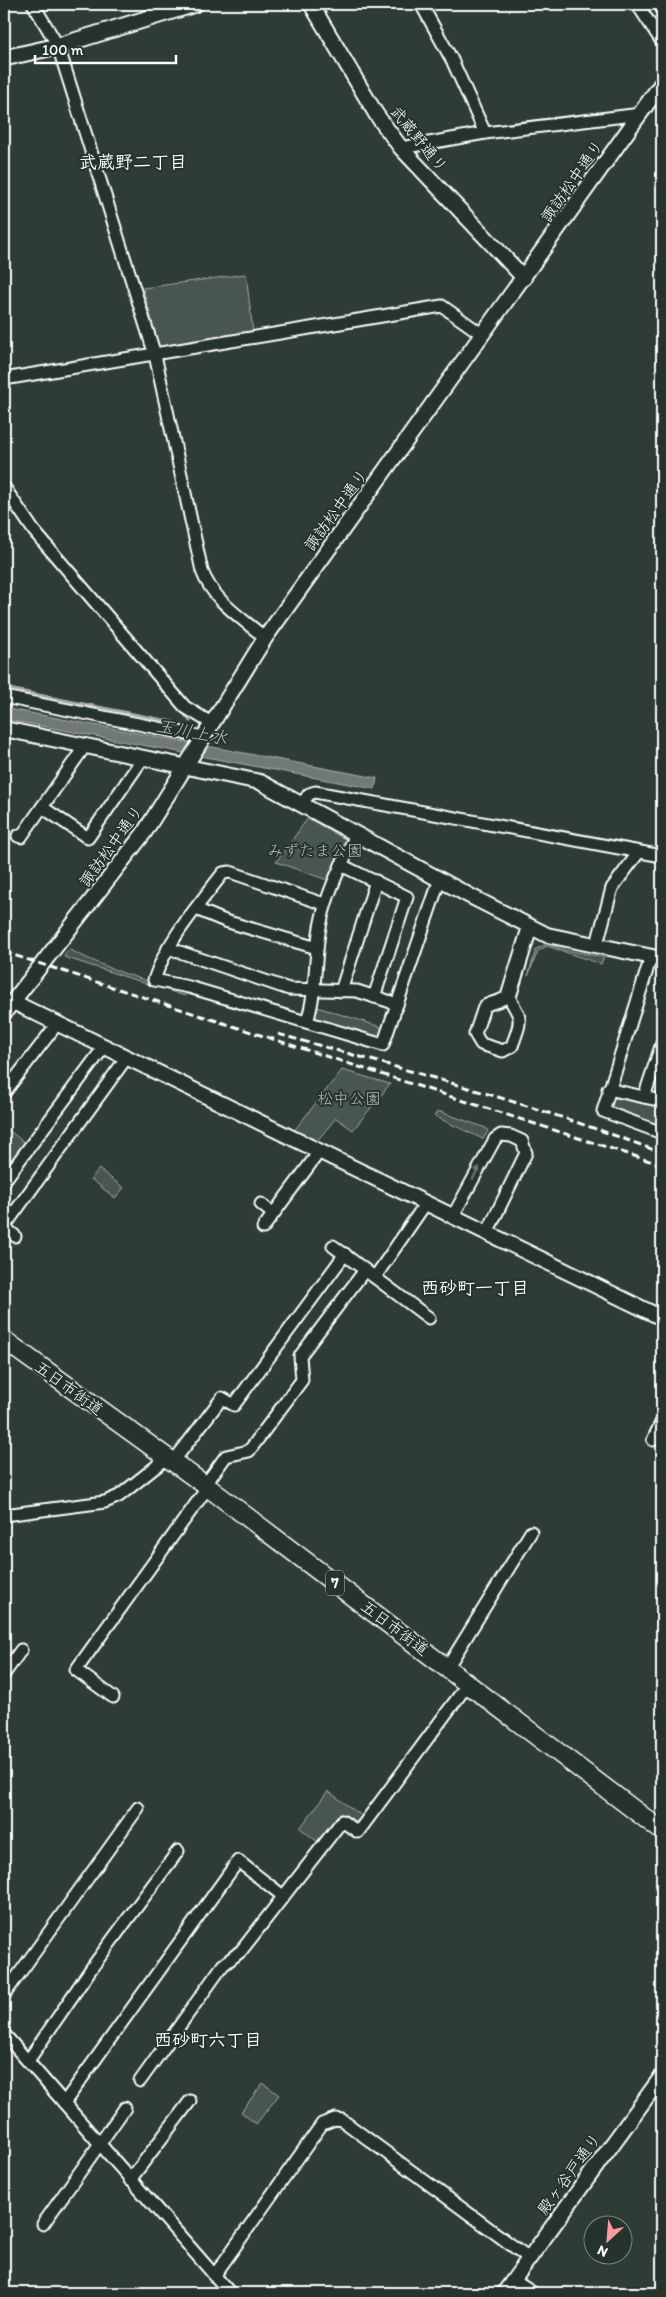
<svg xmlns="http://www.w3.org/2000/svg" width="666" height="2297" font-family="Itim,'Klee One',sans-serif">
  <style>
    .green { fill: #4a544f; stroke: #a4aaa7 }
    .water { fill: #707975; stroke: #a9afac }
    .lines { fill: none; stroke-linecap: round; stroke-linejoin: round }
    .stream { stroke: #a9afac; stroke-width: 3 }
    .minor-casing { stroke: #fff; stroke-width: 15 }
    .tertiary-casing { stroke: #fff; stroke-width: 18 }
    .secondary-casing { stroke: #fff; stroke-width: 19 }
    .primary-casing { stroke: #fff; stroke-width: 21 }
    .minor { stroke: #26332d; stroke-width: 11 }
    .tertiary { stroke: #26332d; stroke-width: 14 }
    .secondary { stroke: #26332d; stroke-width: 15 }
    .primary { stroke: #26332d; stroke-width: 18 }
    .rail { stroke: #fff; stroke-width: 3; stroke-dasharray: 8 4; stroke-linecap: butt }
    .oneway { fill: #727a76 }
    .labels { text-anchor: middle; dominant-baseline: central; stroke-width: 4; stroke-linejoin: round; paint-order: stroke }
    .shield { fill: #26332d; stroke: #bec2c0; stroke-width: 1 }
    .shield-label { font-size: 15px; font-weight: bold; fill: #fff }
    .street-label { font-size: 16px; fill: #fff; stroke: #26332d }
    .park-label { font-size: 16px; fill: #b7bbb9; stroke: #26332d }
    .neighbourhood-label { font-size: 18px; font-weight: bold; fill: #fff; stroke: #26332d }
    .water-label { font-size: 18px; font-style: italic; fill: #b8bcba; stroke: #26332d }
  </style>
  <rect width="100%" height="100%" fill="#2f3b35"/>
  <filter id="ink" filterUnits="userSpaceOnUse"><feTurbulence type="fractalNoise" baseFrequency=".02" numOctaves="2"/><feDisplacementMap in="SourceGraphic" scale="10" xChannelSelector="R" yChannelSelector="G"/><feConvolveMatrix kernelMatrix="1 2 1 2 8 2 1 2 1" color-interpolation-filters="sRGB"/></filter>
  <g filter="url(#ink)">
    <!-- green -->
    <g class="green">
      <path d="M246,274L253,332L159,347L143,288Z"/>
      <path d="M308,818L348,841L330,881L276,862Z"/>
      <path d="M547,944L565,950L604,957L601,964L547,946L538,951L528,976L536,949Z"/>
      <path d="M70,950C111,970 145,983 190,990L185,996L64,957L67,951Z"/>
      <path d="M317,1007L384,1028L381,1038L376,1039L316,1020L313,1016Z"/>
      <path d="M342,1070L390,1084L353,1130L336,1118L316,1142L293,1132Z"/>
      <path d="M613,1097L662,1107V1129L609,1109Z"/>
      <path d="M438,1111L486,1128L488,1131L483,1139L434,1116Z"/>
      <path d="M6,1128L26,1144L10,1165L4,1160V1130Z"/>
      <path d="M99,1169L124,1188L115,1198L91,1179Z"/>
      <path d="M328,1791L362,1816L355,1825L340,1813L318,1842L300,1828Z"/>
      <path d="M263,2083L279,2095L256,2124L241,2112Z"/>
    </g>
    <!-- water -->
    <path class="water" d="M4,708L377,778L375,789L4,719Z"/>
    <g class="lines">
      <!-- stream -->
      <g class="stream">
        <path d="M4,497L27,530"/>
        <path d="M4,688L173,722"/>
        <path d="M181,710L190,721"/>
      </g>
      <defs>
        <g id="minor">
          <path d="M33,4L58,46L155,355L202,571C213,601 242,618 265,638"/>
          <path d="M421,4L452,60L485,133"/>
          <path d="M637,4L662,42"/>
          <path d="M401,148L485,133L641,114"/>
          <path d="M4,379L442,306L483,335"/>
          <path d="M4,487L34,531L185,707L211,723"/>
          <path d="M4,697L203,737"/>
          <path d="M302,804L309,794L315,792L662,856"/>
          <path d="M42,807L88,838L143,758"/>
          <path d="M18,836L21,837L85,746"/>
          <path d="M341,865L407,897L374,997"/>
          <path d="M324,904L230,872L223,873C198,906 167,940 154,980L189,987L383,1045L440,879"/>
          <path d="M196,909L225,921L317,948"/>
          <path d="M597,944L612,888L639,852"/>
          <path d="M168,948L289,989L357,991L397,1004"/>
          <path d="M651,957L603,1111L662,1133"/>
          <path d="M341,991L376,881"/>
          <path d="M509,995C511,1003 515,1007 518,1014C522,1024 515,1036 512,1046L503,1051L481,1044L475,1034L484,1007C489,1002 500,1003 509,995Z"/>
          <path d="M307,1022C317,990 314,959 320,927C326,894 341,865 356,835"/>
          <path d="M608,1089L662,1101"/>
          <path d="M4,1093L57,1024"/>
          <path d="M644,1097L662,1043"/>
          <path d="M4,1181L104,1047"/>
          <path d="M261,1204L273,1214"/>
          <path d="M453,1216L495,1139L501,1135L511,1136L522,1141L526,1153L487,1233"/>
          <path d="M263,1228L319,1152"/>
          <path d="M15,1236L4,1227L127,1057"/>
          <path d="M333,1246L429,1318"/>
          <path d="M375,1277L426,1203"/>
          <path d="M653,1440L662,1421"/>
          <path d="M173,1462L222,1398L234,1405L345,1254"/>
          <path d="M205,1485L226,1456L249,1451L302,1380L300,1356L365,1270"/>
          <path d="M4,1515L105,1502L119,1496L167,1458"/>
          <path d="M447,1668L531,1532"/>
          <path d="M4,1674L21,1650"/>
          <path d="M113,1697L76,1670L208,1487"/>
          <path d="M4,1995L138,1808"/>
          <path d="M4,2034L230,2293"/>
          <path d="M28,2061L93,1966L178,1851"/>
          <path d="M140,2081L223,1965L241,1951L342,1821L358,1832L468,1684"/>
          <path d="M64,2103L238,1861L283,1896"/>
          <path d="M130,2180L190,2101"/>
          <path d="M43,2224L125,2108"/>
          <path d="M214,2276L322,2124L335,2119L342,2120L529,2258"/>
          <path d="M513,2280L533,2293"/>
        </g>
        <g id="tertiary">
          <path d="M311,4L376,114L401,148L524,278"/>
          <path d="M4,729L260,782L470,896L547,935L662,959"/>
          <path d="M509,995L530,927"/>
          <path d="M13,1002L662,1318"/>
          <path d="M4,1013L144,833L265,638L662,83"/>
          <path d="M504,2293L662,2076"/>
        </g>
        <path id="secondary" d="M4,58L58,46L195,4"/>
        <path id="primary" d="M4,1340L205,1485L662,1831"/>
      </defs>
      <!-- minor casing -->
      <use href="#minor" class="minor-casing"/>
      <!-- tertiary casing -->
      <use href="#tertiary" class="tertiary-casing"/>
      <!-- secondary casing -->
      <use href="#secondary" class="secondary-casing"/>
      <!-- primary casing -->
      <use href="#primary" class="primary-casing"/>
      <!-- minor -->
      <use href="#minor" class="minor"/>
      <!-- tertiary -->
      <use href="#tertiary" class="tertiary"/>
      <!-- secondary -->
      <use href="#secondary" class="secondary"/>
      <!-- primary -->
      <use href="#primary" class="primary"/>
      <!-- rail -->
      <g class="rail">
        <path d="M4,952L662,1165"/>
        <path d="M278,1034C407,1070 537,1105 662,1153"/>
      </g>
    </g>
    <!-- one-way arrows -->
    <defs><path id="oneway-solid" d="M-6-.8H1V-3.2L6.5 0L1 3.2V.8H-6Z" transform="scale(1.25)"/></defs>
    <use class="oneway" href="#oneway-solid" transform="translate(476 1173) rotate(-62)"/>
  </g>
  <g class="labels">
    <!-- shield labels -->
    <rect class="shield" x="326" y="1570.5" width="18" height="25" rx="4"/>
    <g class="shield-label">
      <text x="335" y="1583">7</text>
    </g>
    <!-- street labels -->
    <g class="street-label">
      <text transform="translate(419 139) rotate(51)">武蔵野通り</text>
      <text transform="translate(572 181) rotate(-55)">諏訪松中通り</text>
      <text transform="translate(336 510) rotate(-54)">諏訪松中通り</text>
      <text transform="translate(111 846) rotate(-54)">諏訪松中通り</text>
      <text transform="translate(69 1388) rotate(36)">五日市街道</text>
      <text transform="translate(395 1628) rotate(37)">五日市街道</text>
      <text transform="translate(569 2174) rotate(-54)">殿ヶ谷戸通り</text>
    </g>
    <!-- park labels -->
    <g class="park-label">
      <text x="315" y="850">みずたま公園</text>
      <text x="349" y="1098">松中公園</text>
    </g>
    <!-- neighbourhood labels -->
    <g class="neighbourhood-label">
      <text x="133" y="162">武蔵野二丁目</text>
      <text x="475" y="1288">西砂町一丁目</text>
      <text x="208" y="2040">西砂町六丁目</text>
    </g>
    <!-- water labels -->
    <g class="water-label">
      <text transform="translate(192 732) rotate(11)">玉川上水</text>
    </g>
  </g>
  <!-- margin -->
  <rect width="666" height="2297" fill="none" stroke="#26332d" stroke-width="20"/>
  <rect x="10" y="10" width="646" height="2277" fill="none" stroke="#fff" stroke-width="2" filter="url(#ink)"/>
  <!-- north arrow -->
  <g transform="translate(608 2240) rotate(206)"><circle r="24" fill="#26332d" stroke="#7d8581"/>
  <path d="M0-4L9 19L0 12L-9 19Z" fill="#ff9aa2"/>
  <text y="-8" font-size="14" font-weight="bold" text-anchor="middle" fill="#ffffff">N</text>
  </g>
  <!-- scale -->
  <path d="M35 55v8h141v-8" fill="none" stroke="#ffffff" stroke-width="2.5"/>
  <text x="42" y="55" font-size="15" fill="#ffffff" stroke="#26332d" stroke-width="4" paint-order="stroke">100 m</text>
</svg>
